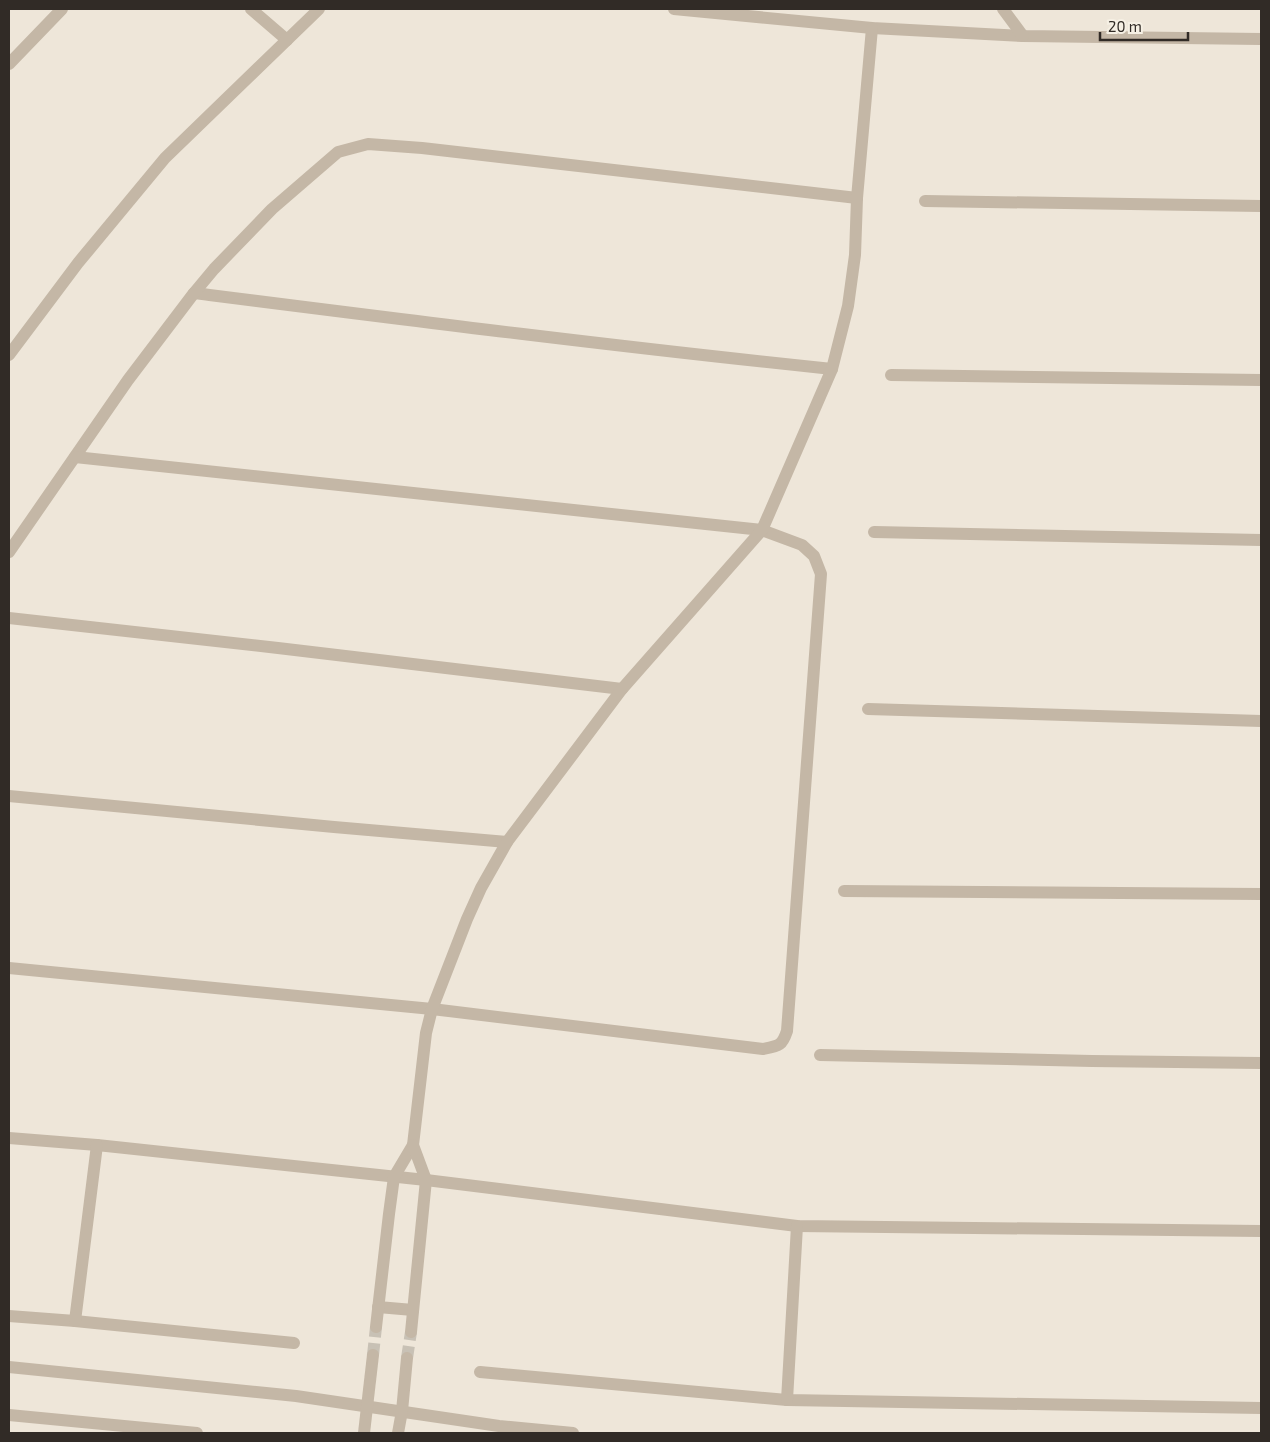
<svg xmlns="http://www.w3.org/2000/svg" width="1270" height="1442" font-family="'Exo 2',sans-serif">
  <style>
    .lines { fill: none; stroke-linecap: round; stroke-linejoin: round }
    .street-tunnel { stroke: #c8c1b5; stroke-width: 12; stroke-dasharray: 12 6; stroke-linecap: butt }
    .street { stroke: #c4b7a6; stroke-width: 12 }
  </style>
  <rect width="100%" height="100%" fill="#eee6d9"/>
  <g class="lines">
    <!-- street-tunnel -->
    <g class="street-tunnel">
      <path d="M373,1355L376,1327"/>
      <path d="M407,1358L411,1332"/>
    </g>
    <!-- street -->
    <g class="street">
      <path d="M251,9L287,40"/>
      <path d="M674,9L872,28L1023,36L1261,39"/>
      <path d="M1003,9L1023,36"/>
      <path d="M9,64L62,9"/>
      <path d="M925,201L1261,206"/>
      <path d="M194,293C407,320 619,347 832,369"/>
      <path d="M9,355L78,263L165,158L319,9"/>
      <path d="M891,375L1261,380"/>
      <path d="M874,532L1261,540"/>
      <path d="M9,552L128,380L194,293L214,269L272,209L338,152L368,144L422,148L857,198"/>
      <path d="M9,618L278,648L622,689"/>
      <path d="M868,709L1261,721"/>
      <path d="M9,796L334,827L507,842"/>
      <path d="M844,891L1261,894"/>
      <path d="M9,968L432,1009L763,1049C779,1046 782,1046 787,1031L821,574L814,556L802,545L762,530L75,457"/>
      <path d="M820,1055L1092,1061L1261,1063"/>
      <path d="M9,1138L97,1145L426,1180L797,1226L1261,1231"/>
      <path d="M378,1307L413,1310"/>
      <path d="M9,1316L75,1321L294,1343"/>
      <path d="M75,1321L97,1145"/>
      <path d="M376,1327L389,1214L394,1177L413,1145L426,1033L432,1009L467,919L481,888L507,842L622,689L762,530L832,369L848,306L855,255L857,198L872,28"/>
      <path d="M411,1332L426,1180L413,1145"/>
      <path d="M9,1367L296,1396L499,1426L573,1433"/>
      <path d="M480,1372L787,1400L1261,1408"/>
      <path d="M787,1400L797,1226"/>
      <path d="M9,1415L197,1433"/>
      <path d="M364,1433L373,1355"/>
      <path d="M398,1433L402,1411L407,1358"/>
    </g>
  </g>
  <!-- border -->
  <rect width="1270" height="1442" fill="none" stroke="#312b26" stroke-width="20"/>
  <!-- scale -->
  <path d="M1100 32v8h88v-8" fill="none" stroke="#312b26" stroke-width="2.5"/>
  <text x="1108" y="32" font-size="15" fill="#312b26" stroke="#f6f0e4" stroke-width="4" paint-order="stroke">20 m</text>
</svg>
